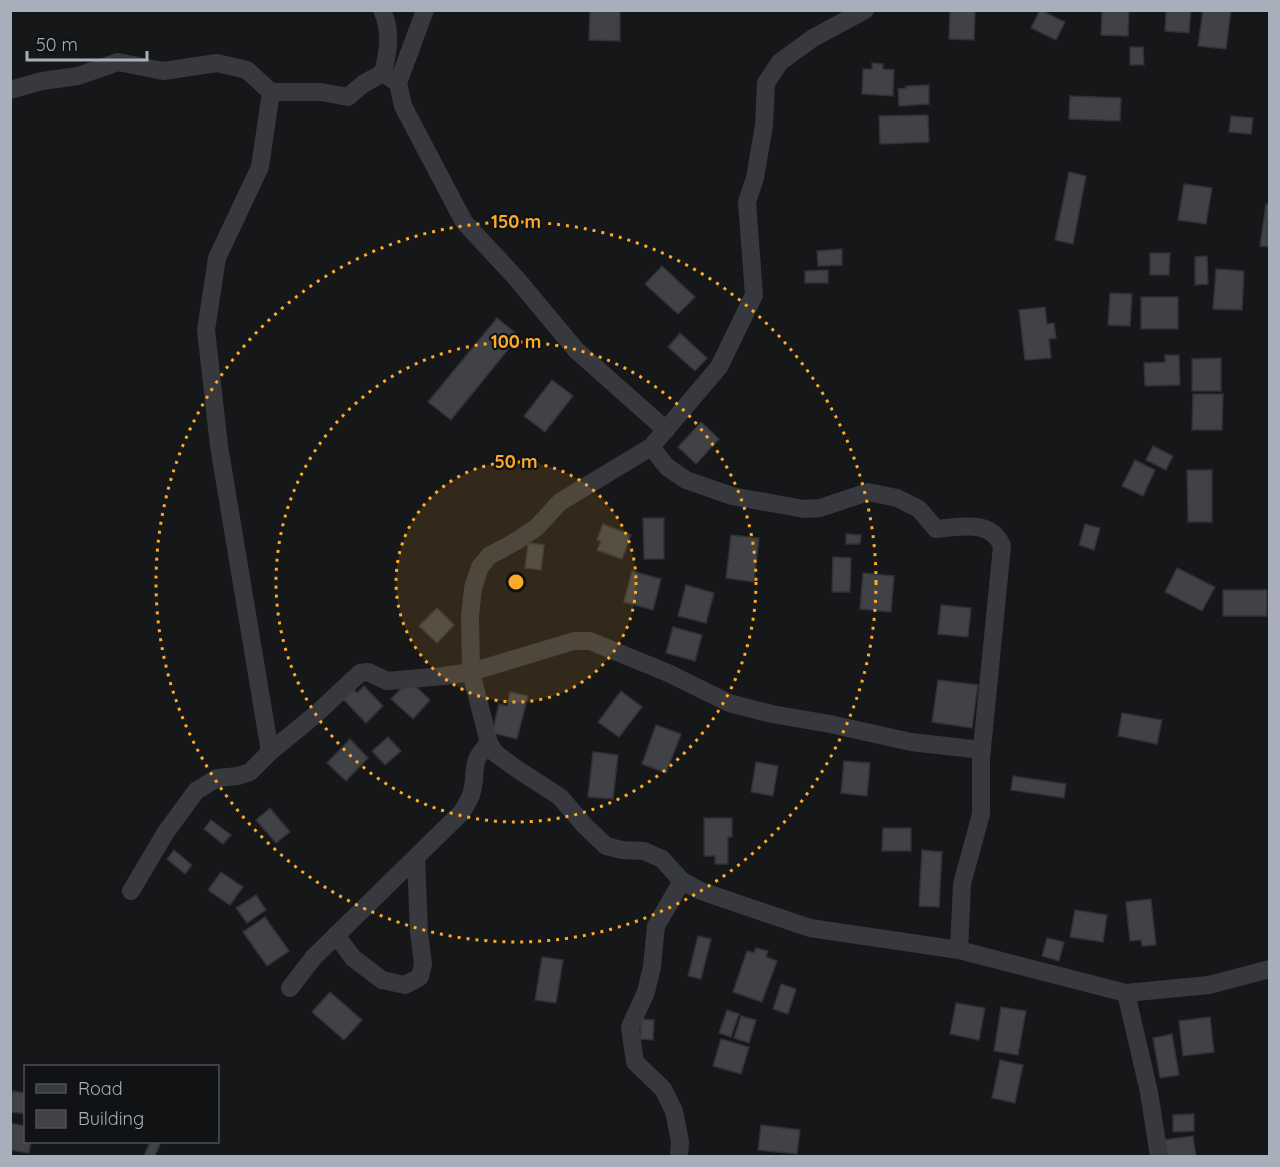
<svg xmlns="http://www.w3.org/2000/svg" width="1280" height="1167" font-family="Quicksand,sans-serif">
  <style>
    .building { fill: #404246; stroke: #303135; stroke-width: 1.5 }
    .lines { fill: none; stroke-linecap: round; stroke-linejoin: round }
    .minor { stroke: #37393e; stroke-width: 18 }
    .ring { fill: none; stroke: #feaa29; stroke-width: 3; stroke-dasharray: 3 6 }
    .centre { fill: #feaa29; stroke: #111214; stroke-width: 3 }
    .ring-label { font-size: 18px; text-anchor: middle; font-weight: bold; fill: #feaa29; stroke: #111214; stroke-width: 4.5; stroke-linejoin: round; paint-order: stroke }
  </style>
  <rect width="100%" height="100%" fill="#161719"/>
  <!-- building -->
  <g class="building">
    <path d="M590,10H620V41L589,40Z"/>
    <path d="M950,10H975L974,40L949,39Z"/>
    <path d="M1040,10L1065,22L1056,40L1031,28Z"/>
    <path d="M1102,10H1129L1128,36L1101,35Z"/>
    <path d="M1166,10H1191L1189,33L1165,31Z"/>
    <path d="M1203,10H1231L1226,49L1198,46Z"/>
    <path d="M1130,47H1143L1144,65H1130Z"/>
    <path d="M872,63L883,64V69L894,70L893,96L862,94L863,69H872Z"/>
    <path d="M929,85V104L899,106L898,89L906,88V86Z"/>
    <path d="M1070,96L1121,98L1120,121L1069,119Z"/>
    <path d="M928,115L929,142L880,144L879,116Z"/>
    <path d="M1231,116L1253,118L1251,134L1229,132Z"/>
    <path d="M1069,172L1086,176L1073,244L1055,240Z"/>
    <path d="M1184,184L1212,188L1206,224L1178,220Z"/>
    <path d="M1266,204L1270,205V247L1260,246Z"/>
    <path d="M842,249V265L818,266L817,251Z"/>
    <path d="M1150,253H1170L1169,275H1150Z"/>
    <path d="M1207,256L1208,284L1195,285V257Z"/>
    <path d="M662,266L695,297L678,314L645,284Z"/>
    <path d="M1216,269L1244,271L1242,310L1213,309Z"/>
    <path d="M828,270V283H805V271Z"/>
    <path d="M1110,293L1132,294L1130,326L1108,325Z"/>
    <rect x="1141" y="297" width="37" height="32"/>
    <path d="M1045,307L1047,324L1054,323L1056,338L1049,339L1051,358L1025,360L1019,310Z"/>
    <path d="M497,318L519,336L451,420L428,402Z"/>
    <path d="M680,333L707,358L695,371L668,347Z"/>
    <path d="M1165,355H1179L1180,385L1145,386L1144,363L1165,362Z"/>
    <path d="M1221,358V391H1192V359Z"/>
    <path d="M552,380L573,396L545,432L524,416Z"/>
    <path d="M1193,394H1223L1222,430H1192Z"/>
    <path d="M701,422L719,439L696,464L678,447Z"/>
    <path d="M1153,446L1173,456L1166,470L1146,460Z"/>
    <path d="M1135,460L1155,470L1143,496L1122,486Z"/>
    <path d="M1187,470H1212V522H1188Z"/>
    <path d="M643,518H664V559H644Z"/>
    <path d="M603,524L631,535L622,559L597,550L601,541L597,540Z"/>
    <path d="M1085,524L1100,528L1094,550L1079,545Z"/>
    <path d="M846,534L861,535L860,544H846Z"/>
    <path d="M731,535L759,538L754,582L726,578Z"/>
    <path d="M528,543L544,545L541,570L525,568Z"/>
    <path d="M833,557L851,558L850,592H832Z"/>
    <path d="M1177,568L1215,587L1202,611L1165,592Z"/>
    <path d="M632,571L661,579L653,610L624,602Z"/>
    <path d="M863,573L894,576L891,612L860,609Z"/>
    <path d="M686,585L714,593L706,623L678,616Z"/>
    <rect x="1223" y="590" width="44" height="26"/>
    <path d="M941,605L971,608L968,637L938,634Z"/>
    <path d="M437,608L454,625L437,643L419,626Z"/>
    <path d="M673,627L702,635L695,661L666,653Z"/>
    <path d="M409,680L430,700L413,719L391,699Z"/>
    <path d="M938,680L978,685L972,728L932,722Z"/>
    <path d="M364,686L383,706L366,723L343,699L353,689L357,693Z"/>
    <path d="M621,691L642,707L619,737L598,722Z"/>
    <path d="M510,692L528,696L517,739L492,733L499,704L507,706Z"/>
    <path d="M1122,713L1162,720L1157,744L1118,736Z"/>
    <path d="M656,725L681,734L666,773L642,764Z"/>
    <path d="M388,737L401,751L385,765L372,751Z"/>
    <path d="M350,739L368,758L346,781L327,763Z"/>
    <path d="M593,752L618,755L613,799L588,797Z"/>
    <path d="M844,761L870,763L867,796L841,793Z"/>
    <path d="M756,762L778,766L773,796L751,792Z"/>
    <path d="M1013,776L1066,784L1064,798L1011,790Z"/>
    <path d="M270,808L290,832L276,843L256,820Z"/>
    <path d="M704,818H732V837H728V864H715V856H704Z"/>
    <path d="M211,820L231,835L223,844L204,829Z"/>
    <path d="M883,828H911V851H882Z"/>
    <path d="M174,850L192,865L185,874L167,859Z"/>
    <path d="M922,850L942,852L939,907L919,906Z"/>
    <path d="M221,872L243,887L230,905L208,890Z"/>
    <path d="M256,895L266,910L247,923L236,908Z"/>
    <path d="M1151,899L1156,945L1142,946L1141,940L1130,941L1126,902Z"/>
    <path d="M1075,910L1107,915L1103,942L1070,937Z"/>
    <path d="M265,917L289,951L267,966L243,932Z"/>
    <path d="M698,936L711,939L701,979L688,976Z"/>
    <path d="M1047,938L1064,942L1059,961L1042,956Z"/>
    <path d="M756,948L768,951L766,957L777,961L762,1002L733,992L747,951L754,953Z"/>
    <path d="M542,957L563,960L556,1003L535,1000Z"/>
    <path d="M781,984L796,989L788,1014L773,1009Z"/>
    <path d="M330,992L362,1020L344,1040L312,1012Z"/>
    <path d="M956,1003L985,1008L979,1040L950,1034Z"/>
    <path d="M1001,1007L1026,1011L1018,1055L994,1051Z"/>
    <path d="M727,1010L739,1014L731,1037L719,1033Z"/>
    <path d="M741,1016L756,1020L749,1043L734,1038Z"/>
    <path d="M1210,1017L1214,1052L1183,1056L1179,1021Z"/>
    <path d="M641,1019L654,1020L653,1040L640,1039Z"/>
    <path d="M1172,1034L1179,1075L1160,1078L1153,1038Z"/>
    <path d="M721,1039L749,1047L741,1074L713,1066Z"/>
    <path d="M1000,1060L1023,1065L1015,1103L992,1098Z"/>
    <path d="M12,1091L26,1093V1114L10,1112Z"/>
    <path d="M1194,1114V1131L1173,1132V1115Z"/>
    <path d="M10,1123L26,1126V1142H31L29,1153L10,1150Z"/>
    <path d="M761,1125L800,1130L797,1154L758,1150Z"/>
    <path d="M1193,1136L1196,1156H1166L1164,1140Z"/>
    <path d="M150,1142H161L155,1156H144Z"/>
  </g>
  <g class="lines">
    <!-- minor -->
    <g class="minor">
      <path d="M382,10C392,31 388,52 383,73"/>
      <path d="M865,10L813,38L780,62L766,83L764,125L755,178L747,202L754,295L719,367L651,447L560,502L537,527L518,540L489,556L480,567L473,588L470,616L471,672L489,743L495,753L514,767L560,797L585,826L606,846L622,850L644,851L662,859L682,881L701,891L810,928L959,950L1126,993L1209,985L1270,969"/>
      <path d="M398,83L425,10"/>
      <path d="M10,90L42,81L78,76L118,62L163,71L217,63L247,70L271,92H321L348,97L363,84L383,73L398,83L403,106L464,222L516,278L576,350L666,430"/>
      <path d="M651,447L667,467L686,480L732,496L804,509L820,508L868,492L897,498L919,509L936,529C961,527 991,519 1002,546L981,758V814L962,884L959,950"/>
      <path d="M270,752L219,446L206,330L217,258L260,167L271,92"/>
      <path d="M131,891L166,832L196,791L217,778L238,776L250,772L270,752L315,715L360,673L368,672L387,681L444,676L471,672L574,641H590L668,673L729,703L772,714L830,724L911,742L982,750"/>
      <path d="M336,935L353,958L382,980L405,985L420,977L423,964L419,932L416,857"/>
      <path d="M290,988L313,958L462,812C465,806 469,801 471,795C479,770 467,766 489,743"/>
      <path d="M1126,993L1149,1092L1159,1156"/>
      <path d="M679,1156L680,1142L674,1111L663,1089L635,1062L630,1027L646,992L652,967L656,926L682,881"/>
    </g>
  </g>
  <!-- distance rings -->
  <circle cx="516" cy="582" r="120" fill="#feaa29" fill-opacity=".12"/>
  <g class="ring">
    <circle cx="516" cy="582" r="120"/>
    <circle cx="516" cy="582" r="240"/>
    <circle cx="516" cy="582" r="360"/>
  </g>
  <circle cx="516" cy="582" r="9" class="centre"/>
  <g class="ring-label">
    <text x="516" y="228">150 m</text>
    <text x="516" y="348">100 m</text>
    <text x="516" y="468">50 m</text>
  </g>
  <!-- border -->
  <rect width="1280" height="1167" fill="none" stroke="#a8aeba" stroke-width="24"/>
  <!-- legend -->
  <rect x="24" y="1065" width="195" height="78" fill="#111214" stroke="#4d5056" stroke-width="1.5"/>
  <rect x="36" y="1084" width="30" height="9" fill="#37393e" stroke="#4d5056" stroke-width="1.5"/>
  <text x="78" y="1095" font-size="18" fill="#a8aeba">Road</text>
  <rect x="36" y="1110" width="30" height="18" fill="#404246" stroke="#4d5056" stroke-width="1.5"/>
  <text x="78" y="1125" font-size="18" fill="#a8aeba">Building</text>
  <!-- scale -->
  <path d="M27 51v9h120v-9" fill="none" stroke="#a8aeba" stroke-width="3"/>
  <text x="36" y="51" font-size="18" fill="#a8aeba" stroke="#111214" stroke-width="4.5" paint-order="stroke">50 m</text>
</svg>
